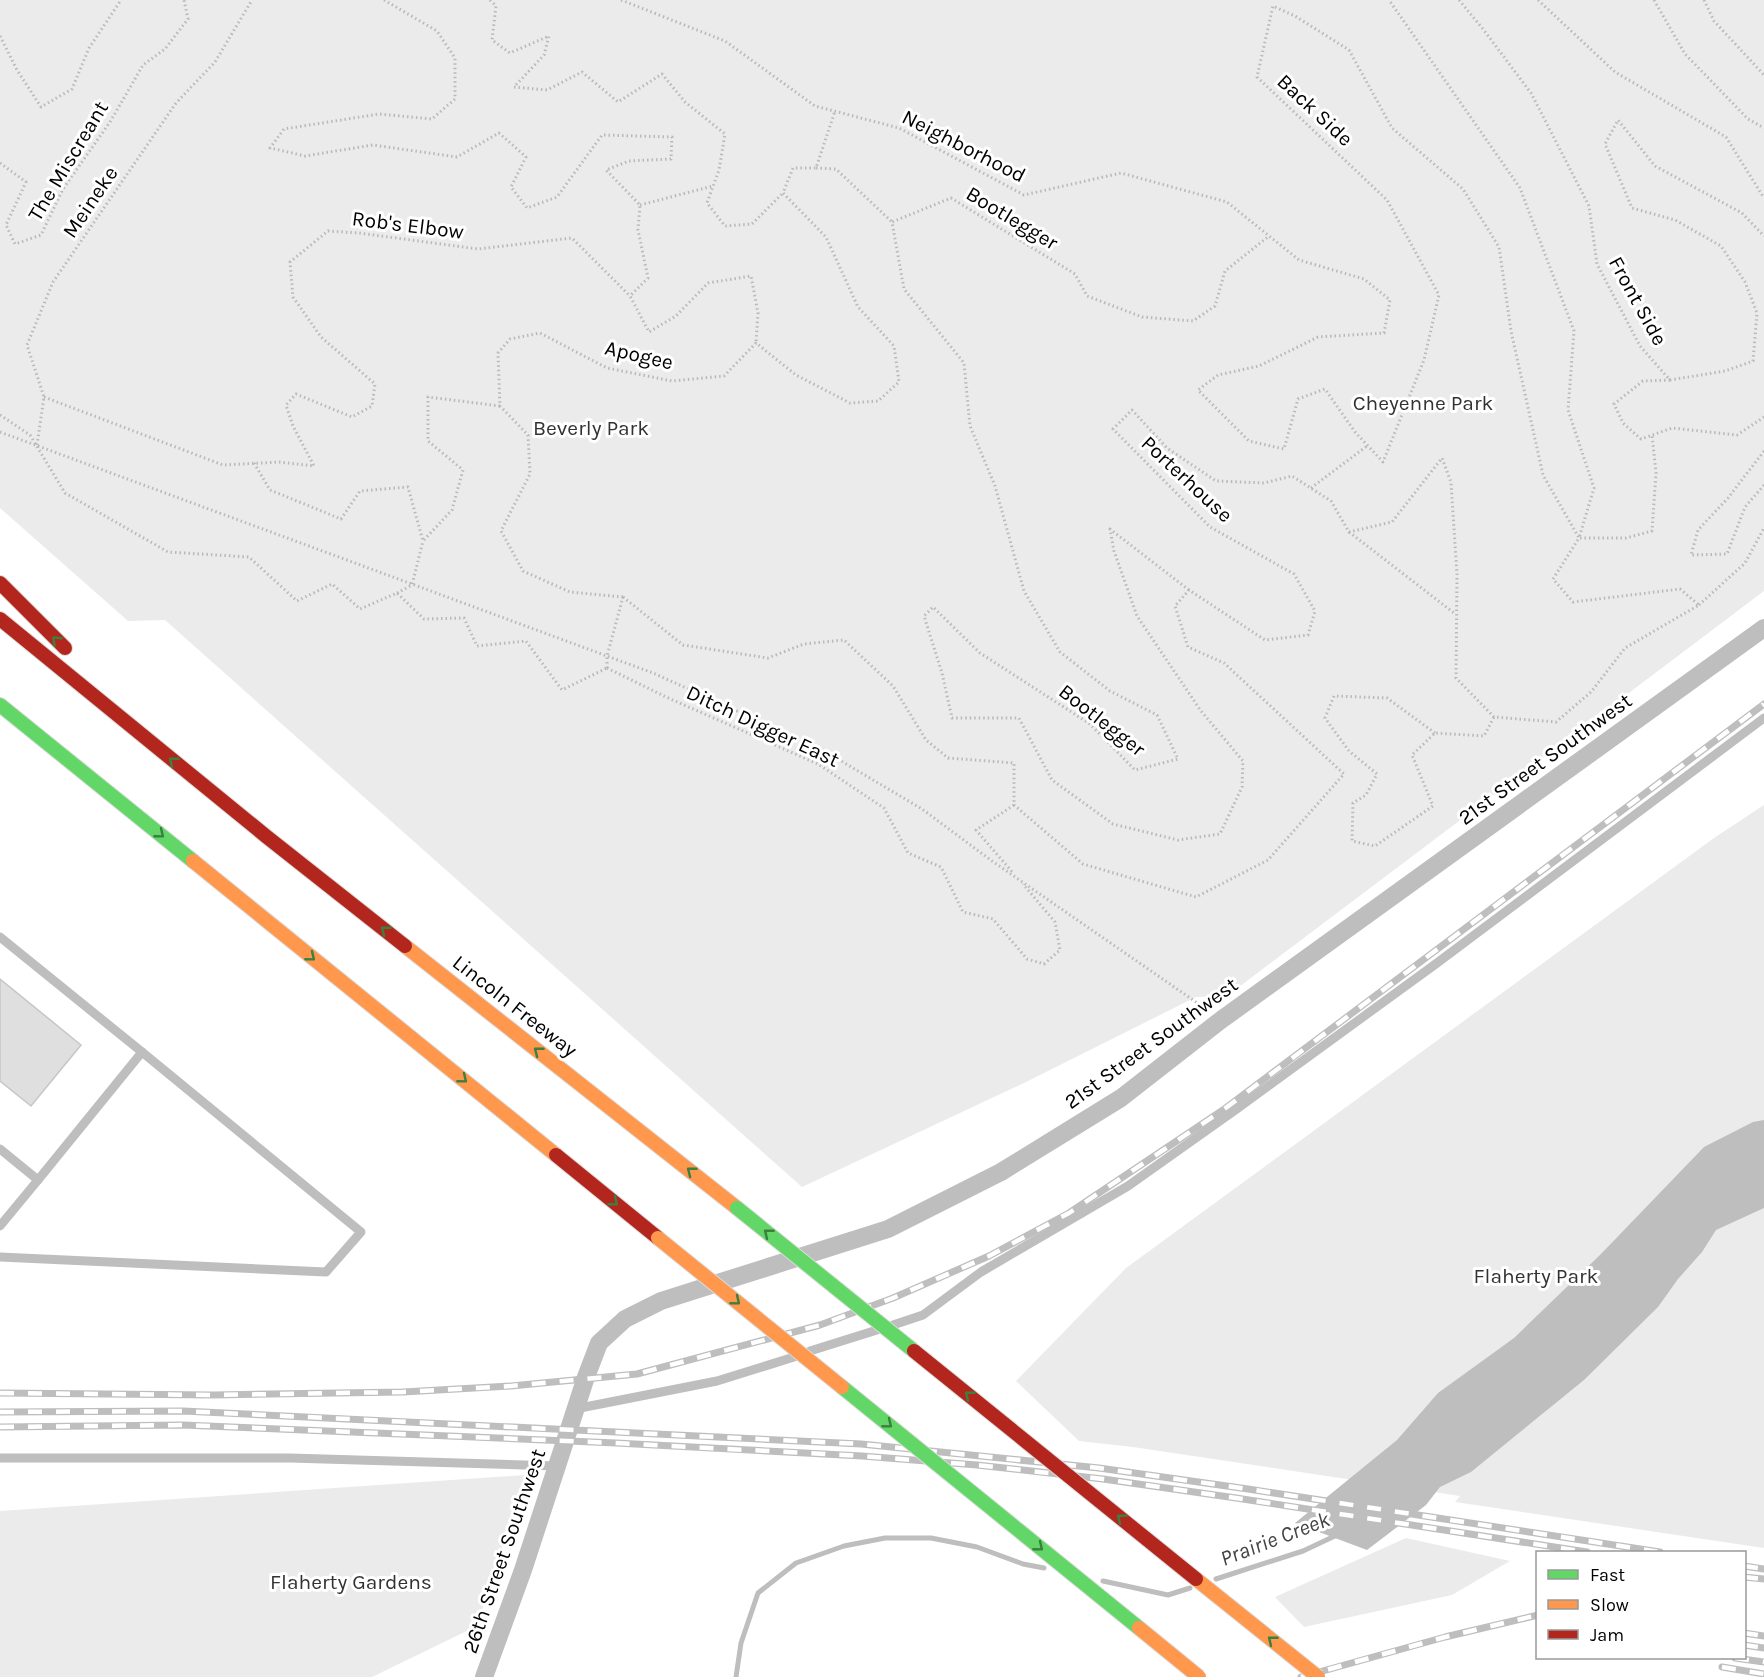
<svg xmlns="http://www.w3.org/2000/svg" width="1764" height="1677" font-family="Karla,sans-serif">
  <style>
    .green { fill: #ebebeb }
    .water { fill: #bebebe }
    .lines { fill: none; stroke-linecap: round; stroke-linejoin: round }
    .stream { stroke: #bebebe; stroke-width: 5 }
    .building { fill: #dfdfdf; stroke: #c6c6c6; stroke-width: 1.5 }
    .fast-casing { stroke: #dbdbdb; stroke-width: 16 }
    .slow-casing { stroke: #dbdbdb; stroke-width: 16 }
    .jam-casing { stroke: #dbdbdb; stroke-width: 16 }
    .path { stroke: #b9b9b9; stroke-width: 3; stroke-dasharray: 1.5 3; stroke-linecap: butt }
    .lane { stroke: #bebebe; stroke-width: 9 }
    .street { stroke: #bebebe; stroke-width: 18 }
    .fast { stroke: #63d668; stroke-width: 14 }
    .slow { stroke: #ff974d; stroke-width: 14 }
    .jam { stroke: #b3261e; stroke-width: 14 }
    .rail-casing { stroke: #bebebe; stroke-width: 7 }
    .rail { stroke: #fff; stroke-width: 4.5; stroke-dasharray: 14; stroke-linecap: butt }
    .fast-bridge-casing { stroke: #dbdbdb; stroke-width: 16; stroke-linecap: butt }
    .slow-bridge-casing { stroke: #dbdbdb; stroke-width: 16; stroke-linecap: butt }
    .jam-bridge-casing { stroke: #dbdbdb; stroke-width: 16; stroke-linecap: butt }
    .fast-bridge { stroke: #63d668; stroke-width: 14 }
    .slow-bridge { stroke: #ff974d; stroke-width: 14 }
    .jam-bridge { stroke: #b3261e; stroke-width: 14 }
    .oneway { stroke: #3b803e }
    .labels { text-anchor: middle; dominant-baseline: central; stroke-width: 6; stroke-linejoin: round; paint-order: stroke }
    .street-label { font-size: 21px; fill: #000; stroke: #fff }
    .park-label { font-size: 21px; fill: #323232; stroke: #fff }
    .water-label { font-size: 22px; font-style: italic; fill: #434343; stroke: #fff }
  </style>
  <rect width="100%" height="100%" fill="#fff"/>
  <!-- green -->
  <g class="green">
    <path d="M0,0H1764V591L1227,996L1196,997L1022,1084L802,1187L165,620L128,621L0,508Z"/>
    <path d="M1764,805V1548L1455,1502L1460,1496L1133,1447L1079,1441L1016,1381L1126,1268L1714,838Z"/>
    <path d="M525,1475L477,1626L372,1677H0V1511Z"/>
    <path d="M1406,1538L1510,1561L1452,1595L1304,1627L1275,1597Z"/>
  </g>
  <!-- water -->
  <path class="water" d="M1764,1120V1208L1716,1230L1702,1252L1678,1279L1658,1307L1584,1380L1471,1472L1440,1487L1426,1505L1367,1550L1295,1523L1397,1440L1438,1393L1514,1338L1600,1255L1704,1147L1753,1122Z"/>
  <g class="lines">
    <!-- stream -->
    <g class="stream">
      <path d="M1216,1579L1303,1551L1337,1535"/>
      <path d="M1103,1581L1168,1595L1190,1588"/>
      <path d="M736,1677L741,1643L758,1593L796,1563L844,1546L885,1538H931L977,1547L1023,1564L1044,1568"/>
    </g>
  </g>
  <!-- building -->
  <path class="building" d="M0,979L81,1045L31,1106L0,1081Z"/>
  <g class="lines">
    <defs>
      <path id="fast" d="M0,705L193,861"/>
      <g id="slow">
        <path d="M193,861L556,1155"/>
        <path d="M405,946L737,1208"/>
      </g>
      <g id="jam">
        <path d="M0,583L65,648"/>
        <path d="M0,619L267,837L405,946"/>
        <path d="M556,1155L658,1238"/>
      </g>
    </defs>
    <!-- fast casing -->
    <use href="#fast" class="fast-casing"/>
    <!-- slow casing -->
    <use href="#slow" class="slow-casing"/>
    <!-- jam casing -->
    <use href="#jam" class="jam-casing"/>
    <!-- path -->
    <g class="path">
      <path d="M384,0L437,31L455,58V99L432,119L379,114L284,129L270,148L305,156L373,145L457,157L499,133L526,157L511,187L527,208L557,197L602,135L672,137L671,159L629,161L606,170L640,205L638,230L648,278L630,296L649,332L676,316L708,283L751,276L758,313L756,343"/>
      <path d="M490,0L496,6L492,40L510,53L549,36L544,55L514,87L547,90L582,72L618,102L662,74L685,102L725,134L719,170L707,203L725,226L752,224L783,193"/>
      <path d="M621,0L725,41L815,106L899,128L1024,195L1121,173L1227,202L1299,260L1364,279L1390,300L1384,333L1318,337L1259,366L1218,375L1198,390L1249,441L1284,449L1298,399L1325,389L1355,432L1383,462L1424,360L1439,295L1387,200L1257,77L1273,6L1295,16L1349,50L1392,128L1463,189L1499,247L1511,331L1543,475L1579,538L1594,488L1568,410L1574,331L1520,188L1389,0"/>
      <path d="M1459,0L1483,29L1531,93L1589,206L1597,264L1640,346L1670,380L1725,371L1753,361L1757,313L1745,282L1721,246L1675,220L1632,208L1605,144L1618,120L1655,166L1742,213L1764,236"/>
      <path d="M1538,0L1615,72L1726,137L1764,198"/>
      <path d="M1654,0L1685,54L1748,119L1764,128"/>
      <path d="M1704,0L1714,21L1764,75"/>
      <path d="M0,36L17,70L41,107L72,89L89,48L121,0"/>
      <path d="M0,163L26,182L6,225L15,244L41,235L63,189L110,122L143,65L165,49L188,19L184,0"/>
      <path d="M816,168L836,169L892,222"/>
      <path d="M640,205L713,186"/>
      <path d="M1670,380L1643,381L1614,404L1623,423L1641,439L1672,428L1737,435L1764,417"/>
      <path d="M44,397L223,465L279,462L314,466L293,426L286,405L296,394L352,417L372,406L375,384L321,337L293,297L290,262L328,231L359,233L478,249L572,238L630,296"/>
      <path d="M0,415L30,435L65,493L168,552L249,557L297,601L332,584L360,609L397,593L424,619L464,618L477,646L526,641L562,690L607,668"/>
      <path d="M0,432L653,673L821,749L922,809L992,861L1206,1009"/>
      <path d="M37,445L44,397L27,345L53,282L176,103L215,62L252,0"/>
      <path d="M1764,451L1728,498L1698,530L1691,555L1727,554L1745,507L1764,485"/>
      <path d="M254,463L270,490L341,519L360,491L408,487L423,541L452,510L463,470L428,441V397L500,406"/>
      <path d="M1311,488L1367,446"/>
      <path d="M1349,532L1454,613"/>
      <path d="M1189,590L1110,529L1114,551L1137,616L1201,711L1243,761L1242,787L1220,834L1178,840L1113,824L1052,780L1019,718H952L942,673L924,616L933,607L980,653L1090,724L1135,770L1178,759L1157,715L1110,691L1060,652L1024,591L995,486L970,426L964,363L904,289L892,222L951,198L1075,274L1087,296L1142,317L1193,321L1215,306L1225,271L1269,236"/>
      <path d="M397,593L412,585L423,541"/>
      <path d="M623,597L683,645L768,658L804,644L844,640L893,686L926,740L948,758L1014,763V805L1083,864L1196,897L1268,860L1344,774L1224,663L1188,647L1175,606L1189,590L1265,640L1308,635L1315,611L1294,574L1210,527L1113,429L1132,410L1167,448L1216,481L1264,483L1292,476L1331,501L1349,532L1392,522L1442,458L1451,482L1457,575L1456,678L1494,717L1556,722L1591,692L1625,648L1699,605L1680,589L1573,602L1553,579L1579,538H1626L1652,531L1656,473L1652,435"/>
      <path d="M623,597L570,592L523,571L501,531L530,474L528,435L500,406L498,353L510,339L540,333L607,368L672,381L724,376L756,343L796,375L850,403L878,401L899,382L894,346L858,307L826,237L783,193L793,168H816L835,111"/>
      <path d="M1699,605L1745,563L1764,528"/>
      <path d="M607,668L666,697L818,764L884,808L908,853L941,867L963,912L993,919L1027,959L1044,964L1060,950L1055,922L1023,884"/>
      <path d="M607,668V656L623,597"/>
      <path d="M1435,733L1387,698L1334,696L1325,718L1349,751L1377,774L1366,795L1353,803L1352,841L1375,846L1433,806L1412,755L1435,733L1484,736L1494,717"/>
      <path d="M1014,805L976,830L1014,874"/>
    </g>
    <!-- lane -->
    <g class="lane">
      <path d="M0,937L142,1052L38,1180L0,1149"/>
      <path d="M0,1226L38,1180"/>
      <path d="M0,1257L326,1272L361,1232L142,1052"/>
      <path d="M893,1325L923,1315L981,1272L1128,1186L1238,1108L1437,963L1764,718"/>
      <path d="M810,1351L877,1330"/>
      <path d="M575,1409L717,1381L794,1357"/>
      <path d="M0,1458H290L557,1466"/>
    </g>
    <!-- street -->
    <path class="street" d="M484,1677L523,1570L586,1377L599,1343L625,1319L661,1301L888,1229L1001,1172L1121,1098L1221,1020L1764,628"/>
    <!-- fast -->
    <use href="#fast" class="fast"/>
    <!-- slow -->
    <use href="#slow" class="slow"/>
    <!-- jam -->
    <use href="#jam" class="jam"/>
    <defs>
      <g id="rail">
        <path d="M0,1393L213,1395L403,1392L511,1386L637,1374L820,1325L893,1298L989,1256L1069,1213L1223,1110L1764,704"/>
        <path d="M0,1412L183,1411L861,1444L1099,1468L1248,1489L1660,1552"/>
        <path d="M0,1427L183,1425L616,1443L862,1456L977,1465L1103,1479L1236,1498L1587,1552"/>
        <path d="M1744,1566L1764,1569"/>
        <path d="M1744,1577L1764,1579"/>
        <path d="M1744,1633L1764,1636"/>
        <path d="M1744,1645L1764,1648"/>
        <path d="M1735,1658L1764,1662"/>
        <path d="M1722,1667L1764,1674"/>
        <path d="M1301,1677L1445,1637L1538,1615"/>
      </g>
    </defs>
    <!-- rail casing -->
    <use href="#rail" class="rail-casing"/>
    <!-- rail -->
    <use href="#rail" class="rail"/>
    <defs>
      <g id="fast-bridge">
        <path d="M737,1208L914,1351"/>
        <path d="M842,1387L1139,1628"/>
      </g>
      <g id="slow-bridge">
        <path d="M658,1238L842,1387"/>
        <path d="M1196,1579L1318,1677"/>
        <path d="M1139,1628L1199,1677"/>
      </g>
      <path id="jam-bridge" d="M914,1351L1196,1579"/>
    </defs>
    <!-- fast-bridge casing -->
    <use href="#fast-bridge" class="fast-bridge-casing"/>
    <!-- slow-bridge casing -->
    <use href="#slow-bridge" class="slow-bridge-casing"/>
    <!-- jam-bridge casing -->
    <use href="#jam-bridge" class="jam-bridge-casing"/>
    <!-- fast-bridge -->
    <use href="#fast-bridge" class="fast-bridge"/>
    <!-- slow-bridge -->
    <use href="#slow-bridge" class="slow-bridge"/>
    <!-- jam-bridge -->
    <use href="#jam-bridge" class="jam-bridge"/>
  </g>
  <!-- one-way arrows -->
  <defs><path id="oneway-chevron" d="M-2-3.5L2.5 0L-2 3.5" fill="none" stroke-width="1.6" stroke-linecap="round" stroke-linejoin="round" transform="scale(1.5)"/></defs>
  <g class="oneway">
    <use href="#oneway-chevron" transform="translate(56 640) rotate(-136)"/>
    <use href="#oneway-chevron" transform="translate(173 761) rotate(-141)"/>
    <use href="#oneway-chevron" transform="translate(160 834) rotate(39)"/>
    <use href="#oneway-chevron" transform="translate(385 930) rotate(-142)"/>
    <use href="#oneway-chevron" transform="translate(311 957) rotate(39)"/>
    <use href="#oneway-chevron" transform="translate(538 1051) rotate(-142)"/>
    <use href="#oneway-chevron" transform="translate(463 1079) rotate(39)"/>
    <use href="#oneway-chevron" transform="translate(691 1171) rotate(-142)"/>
    <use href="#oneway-chevron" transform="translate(614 1202) rotate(39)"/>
    <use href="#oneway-chevron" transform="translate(768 1233) rotate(-141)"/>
    <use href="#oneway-chevron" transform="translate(736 1301) rotate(39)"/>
    <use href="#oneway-chevron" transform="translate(969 1395) rotate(-141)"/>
    <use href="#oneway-chevron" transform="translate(888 1424) rotate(39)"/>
    <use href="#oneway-chevron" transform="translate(1121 1518) rotate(-141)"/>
    <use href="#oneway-chevron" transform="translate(1039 1547) rotate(39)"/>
    <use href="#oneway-chevron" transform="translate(1272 1640) rotate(-141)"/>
  </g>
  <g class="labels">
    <!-- street labels -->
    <g class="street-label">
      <text transform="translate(1315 110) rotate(43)">Back Side</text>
      <text transform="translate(964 146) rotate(27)">Neighborhood</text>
      <text transform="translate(68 161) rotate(-59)">The Miscreant</text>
      <text transform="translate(90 202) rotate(-56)">Meineke</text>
      <text transform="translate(1012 218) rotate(31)">Bootlegger</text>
      <text transform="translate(408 225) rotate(7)">Rob's Elbow</text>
      <text transform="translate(1638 301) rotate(61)">Front Side</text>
      <text transform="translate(639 355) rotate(13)">Apogee</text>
      <text transform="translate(1187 479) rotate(43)">Porterhouse</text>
      <text transform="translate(1102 720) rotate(38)">Bootlegger</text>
      <text transform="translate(763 726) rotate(25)">Ditch Digger East</text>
      <text transform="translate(1545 759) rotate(-36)">21st Street Southwest</text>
      <text transform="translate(515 1006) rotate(38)">Lincoln Freeway</text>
      <text transform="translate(1151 1043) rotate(-36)">21st Street Southwest</text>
      <text transform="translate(504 1551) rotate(-71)">26th Street Southwest</text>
    </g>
    <!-- park labels -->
    <g class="park-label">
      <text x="1423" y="403">Cheyenne Park</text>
      <text x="591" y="428">Beverly Park</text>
      <text x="1536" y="1276">Flaherty Park</text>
      <text x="351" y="1582">Flaherty Gardens</text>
    </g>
    <!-- water labels -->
    <g class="water-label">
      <text transform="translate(1275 1539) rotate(-21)">Prairie Creek</text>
    </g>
  </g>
  <!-- legend -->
  <rect x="1536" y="1551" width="210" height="108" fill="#ffffff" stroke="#999999" stroke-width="1.5"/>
  <rect x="1548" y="1570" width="30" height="9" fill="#63d668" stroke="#999999" stroke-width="1.5"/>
  <text x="1590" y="1581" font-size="18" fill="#000000">Fast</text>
  <rect x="1548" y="1600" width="30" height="9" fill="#ff974d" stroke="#999999" stroke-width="1.5"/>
  <text x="1590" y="1611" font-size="18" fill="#000000">Slow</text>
  <rect x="1548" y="1630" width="30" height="9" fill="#b3261e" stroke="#999999" stroke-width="1.5"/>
  <text x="1590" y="1641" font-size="18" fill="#000000">Jam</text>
</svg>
